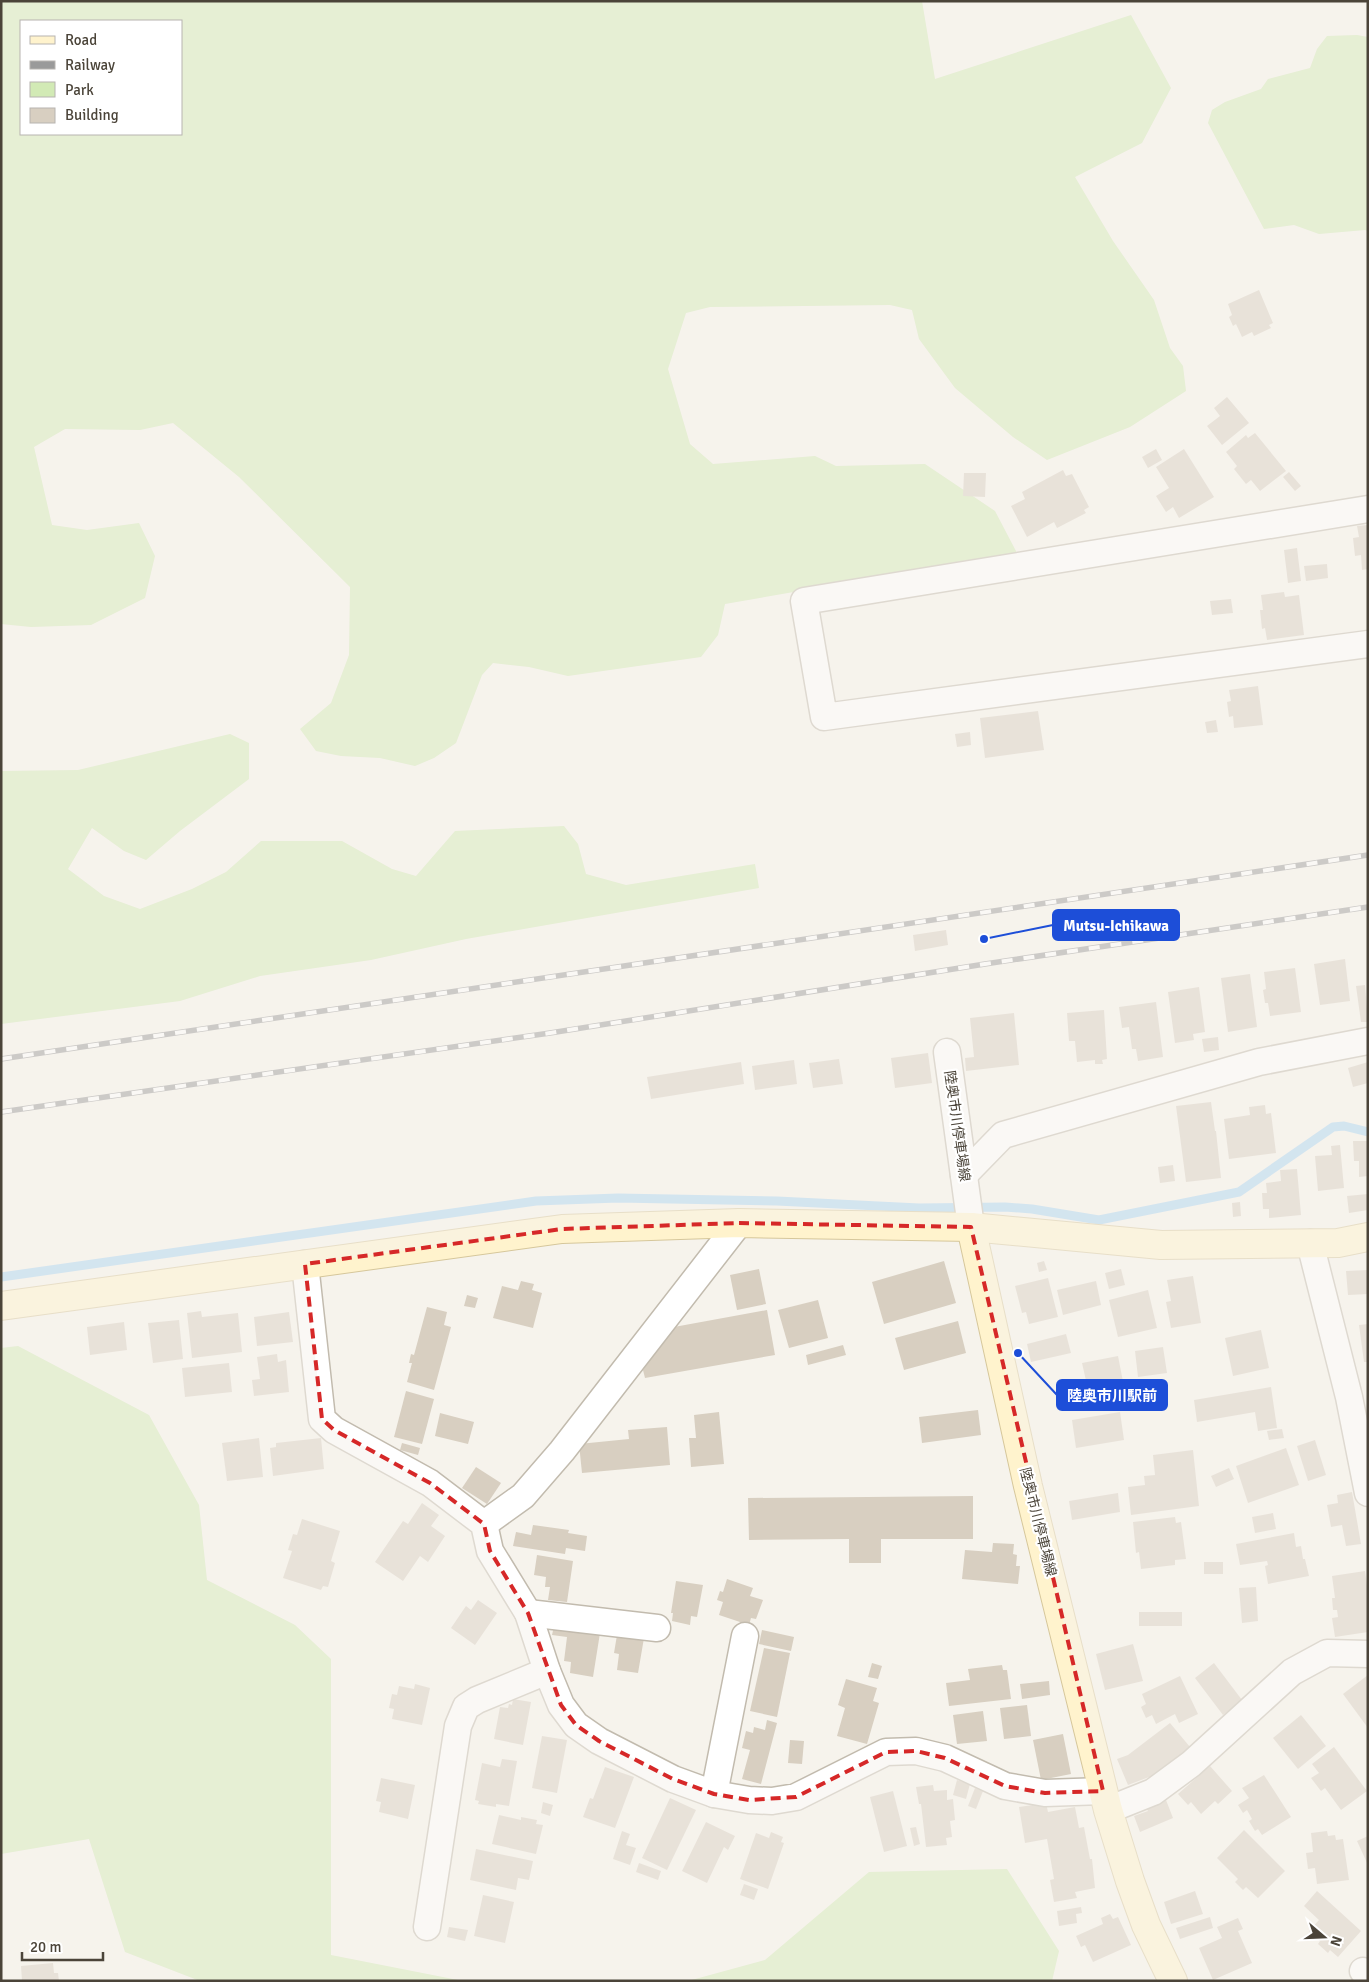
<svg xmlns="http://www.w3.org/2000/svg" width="1369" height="1982" font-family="Signika,'Noto Sans JP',sans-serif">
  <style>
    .green { fill: #d2eab5; fill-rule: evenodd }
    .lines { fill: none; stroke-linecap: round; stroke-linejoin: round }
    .stream { stroke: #a9d4f2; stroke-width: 9 }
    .building { fill: #d8cfc1 }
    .street-casing { stroke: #c2bbae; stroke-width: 29 }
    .secondary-casing { stroke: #d6c79b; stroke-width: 30 }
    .street { stroke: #fff; stroke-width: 26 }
    .secondary { stroke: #fff3cd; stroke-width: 28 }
    .rail-casing { stroke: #9a9a9a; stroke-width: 5.5 }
    .rail { stroke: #fff; stroke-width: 4; stroke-dasharray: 11; stroke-linecap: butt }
    .marked { fill: none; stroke: #d62828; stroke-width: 4; stroke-dasharray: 10 6; stroke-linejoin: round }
    .labels { text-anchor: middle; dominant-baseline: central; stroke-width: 4.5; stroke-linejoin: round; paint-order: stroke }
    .street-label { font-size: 14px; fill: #4b4439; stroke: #fff }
    .leader { fill: none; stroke: #1d4ed8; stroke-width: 2 }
    .callout-dot { fill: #1d4ed8; stroke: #fff; stroke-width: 2 }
    .callout { fill: #1d4ed8; stroke: #1d4ed8; stroke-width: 2 }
    .callout-label { font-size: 15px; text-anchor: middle; font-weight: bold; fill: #fff }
  </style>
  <rect width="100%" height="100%" fill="#f6f3ec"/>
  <!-- green -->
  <g class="green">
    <path d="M1,1H922L935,79L1131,15L1171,88L1142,143L1075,177L1113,241L1154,300L1170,348L1183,366L1186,391L1130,427L1047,460L1013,437L955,388L919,339L912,310L890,305L710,307L686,313L668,369L690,444L713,464L815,456L836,466L925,464L995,511L1017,553L725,604L718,635L701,657L568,676L529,667L493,663L482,675L456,743L434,758L415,766L380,758L341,756L316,751L300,729L331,703L349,655L350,587L239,477L173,423L140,430L65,429L34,447L52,525L87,530L139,523L155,556L145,598L91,625L31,627L1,624ZM21,21H181V134H21Z"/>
    <path d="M1357,35L1368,37V231L1365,230L1319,234L1294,225L1264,229L1208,123L1212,110L1225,102L1261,89L1268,79L1310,68L1317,49L1327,36Z"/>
    <path d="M230,734L249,743V779L180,831L146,860L124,851L92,828L68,869L104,896L140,909L192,889L226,872L261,841H342L392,869L416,876L455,831L564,826L578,844L586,874L626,885L755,864L759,888L466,939L371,960L260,976L180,1001L1,1024V771L78,770Z"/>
    <path d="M18,1346L149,1415L199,1505L207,1580L295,1625L331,1659V1955L463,1981H200L125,1952L89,1839L1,1854V1348Z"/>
    <path d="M1007,1869L1059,1951L1052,1981H688L765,1960L869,1872Z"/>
  </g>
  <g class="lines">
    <!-- stream -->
    <path class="stream" d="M1,1277L536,1201L618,1198L777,1201L919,1208L1005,1207L1032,1209L1099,1220L1239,1192L1333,1127L1344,1126L1368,1132"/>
  </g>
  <!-- building -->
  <g class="building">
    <path d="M1259,290L1273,323L1269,325L1271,328L1254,336L1252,332L1242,337L1236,324L1233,326L1229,317L1232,315L1228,304Z"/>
    <path d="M1227,397L1249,423L1222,445L1207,426L1220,416L1214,408Z"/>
    <path d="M1255,433L1286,471L1260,491L1251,480L1246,484L1234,469L1237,466L1226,452L1246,435L1248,438Z"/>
    <path d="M1156,449L1162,460L1148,468L1142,457Z"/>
    <path d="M1184,449L1214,497L1179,518L1173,507L1166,512L1156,496L1169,488L1156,467Z"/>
    <path d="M1063,470L1066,476L1072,474L1089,507L1084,510L1086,513L1057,528L1054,522L1027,537L1011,506L1025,499L1022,492Z"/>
    <path d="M1289,472L1301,486L1295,491L1283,477Z"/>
    <path d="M964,473H986L985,497L963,496Z"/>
    <path d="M1368,525V569L1362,570L1361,555L1355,556L1353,538L1359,537L1357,526Z"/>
    <path d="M1297,548L1301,581L1288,583L1284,550Z"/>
    <path d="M1327,564L1328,578L1306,581L1304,566Z"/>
    <path d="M1284,592L1285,597L1299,595L1304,635L1267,640L1265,628L1262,629L1260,610H1263L1261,595Z"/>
    <path d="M1231,599L1233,613L1212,615L1210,601Z"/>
    <path d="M1258,686L1263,725L1234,728L1233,716L1229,717L1227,702L1231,701L1229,690Z"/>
    <path d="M1038,711L1044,750L985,758L980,718Z"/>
    <path d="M1216,720L1218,732L1207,733L1205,722Z"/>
    <path d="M970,732L971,745L957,747L955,734Z"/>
    <path d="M946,930L948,945L915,951L913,935Z"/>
    <path d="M1345,959L1350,1001L1320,1005L1314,964Z"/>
    <path d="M1295,968L1301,1012L1270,1016L1268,1003H1265L1263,990L1266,989L1264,972Z"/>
    <path d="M1250,974L1257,1027L1228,1032L1221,978Z"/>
    <path d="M1365,985L1368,1022H1361L1356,986Z"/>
    <path d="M1199,987L1205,1032L1193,1034L1194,1040L1175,1043L1168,992Z"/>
    <path d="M1156,1002L1163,1057L1138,1061L1136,1049H1132L1129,1027L1122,1028L1119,1007Z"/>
    <path d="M1104,1010L1107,1059L1102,1060L1103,1064H1095V1060L1077,1062L1075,1041H1069L1067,1013Z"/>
    <path d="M1014,1013L1019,1065L966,1071L965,1058L974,1057L970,1018Z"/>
    <path d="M1218,1037L1219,1050L1204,1052L1202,1039Z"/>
    <path d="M928,1053L932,1083L895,1088L891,1058Z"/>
    <path d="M839,1059L843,1084L813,1088L809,1063Z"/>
    <path d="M794,1060L797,1084L755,1090L752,1066Z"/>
    <path d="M741,1062L744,1084L651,1099L647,1077Z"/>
    <path d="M1368,1062V1083L1353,1087L1348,1068Z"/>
    <path d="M1211,1102L1215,1131H1216L1221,1178L1186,1182L1176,1106Z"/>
    <path d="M1265,1105L1266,1114L1271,1113L1276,1153L1229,1159L1224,1119L1250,1115L1249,1107Z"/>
    <path d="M1353,1141H1368V1176L1359,1177V1161H1354Z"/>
    <path d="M1340,1145L1344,1188L1318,1191L1315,1156L1332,1155L1331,1146Z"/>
    <path d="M1173,1165L1175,1181L1160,1183L1158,1167Z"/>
    <path d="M1297,1169L1301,1215L1269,1218V1209H1263L1262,1193H1267L1266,1183L1281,1181L1280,1170Z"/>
    <path d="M1368,1194V1210L1349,1213L1347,1196Z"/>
    <path d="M1240,1202L1241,1216L1233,1217L1232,1203Z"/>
    <path d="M944,1261L956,1303L884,1324L872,1282Z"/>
    <path d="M1044,1261L1047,1270L1039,1272L1037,1263Z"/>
    <path d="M759,1269L766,1304L737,1310L730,1275Z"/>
    <path d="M1121,1269L1125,1285L1109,1289L1105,1273Z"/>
    <path d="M1368,1270V1294L1348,1295L1346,1271Z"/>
    <path d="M1193,1276L1201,1323L1171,1328L1166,1302L1171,1301L1167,1280Z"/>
    <path d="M1048,1278L1058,1317L1029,1324L1026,1312L1022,1313L1015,1286Z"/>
    <path d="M521,1281L534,1284L532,1290L542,1293L533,1328L493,1318L502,1286L518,1290Z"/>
    <path d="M1096,1281L1101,1305L1063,1315L1057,1290Z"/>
    <path d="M1148,1290L1157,1328L1118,1337L1109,1300Z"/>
    <path d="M467,1295L478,1298L475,1308L464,1306Z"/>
    <path d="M818,1300L828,1338L789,1348L778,1310Z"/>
    <path d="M427,1307L447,1312L444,1325L451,1327L434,1390L407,1382L412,1363H409L411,1354L414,1355Z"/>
    <path d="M767,1310L775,1355L645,1378L643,1370L674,1327Z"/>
    <path d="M201,1311L202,1317L238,1313L242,1352L192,1358L187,1313Z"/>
    <path d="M289,1312L293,1342L257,1346L254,1317Z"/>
    <path d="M179,1320L183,1359L153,1363L148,1323Z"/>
    <path d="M958,1321L966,1353L904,1370L895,1338Z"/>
    <path d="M124,1322L127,1350L90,1355L87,1327Z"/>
    <path d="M1368,1324V1362H1364L1359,1325Z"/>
    <path d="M1261,1330L1269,1368L1233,1376L1225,1338Z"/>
    <path d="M1066,1334L1071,1353L1031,1362L1027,1344Z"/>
    <path d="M843,1345L846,1355L808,1365L806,1355Z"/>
    <path d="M1163,1347L1167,1373L1138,1377L1135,1351Z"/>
    <path d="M277,1354L278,1362L286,1360L289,1392L254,1396L252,1380L260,1379L257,1357Z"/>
    <path d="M1118,1356L1127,1402L1087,1410L1082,1386L1087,1385L1082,1363Z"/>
    <path d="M229,1363L232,1392L185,1397L182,1368Z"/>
    <path d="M1271,1387L1277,1428L1258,1431L1255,1412L1197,1422L1194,1400Z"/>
    <path d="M406,1391L434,1399L422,1444L394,1437Z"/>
    <path d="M978,1410L981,1435L922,1443L919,1417Z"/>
    <path d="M719,1412L724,1464L691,1467L689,1438H696L694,1415Z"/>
    <path d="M1120,1412L1124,1440L1076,1448L1072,1420Z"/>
    <path d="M440,1413L474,1422L468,1444L435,1436Z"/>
    <path d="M667,1427L670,1465L582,1473L579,1444L629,1439L628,1430Z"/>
    <path d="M1282,1429L1284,1438L1269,1440L1267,1431Z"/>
    <path d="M259,1438L263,1477L227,1481L222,1443Z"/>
    <path d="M321,1438L324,1469L273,1476L270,1448L276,1447V1443Z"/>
    <path d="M1315,1440L1326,1475L1308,1481L1297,1446Z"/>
    <path d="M402,1443L420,1448L418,1455L400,1450Z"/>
    <path d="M1286,1448L1299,1485L1248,1503L1236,1466Z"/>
    <path d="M1193,1450L1199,1506L1131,1515L1128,1487L1145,1485L1144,1476L1155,1475L1153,1455Z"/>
    <path d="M476,1467L501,1483L487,1504L462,1488Z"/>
    <path d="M1229,1468L1234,1479L1216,1487L1211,1476Z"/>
    <path d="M1352,1492L1361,1544L1346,1546L1342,1525L1331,1527L1327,1505L1338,1503L1337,1495Z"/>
    <path d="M1118,1493L1120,1512L1072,1520L1069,1501Z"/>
    <path d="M973,1496V1539H881V1563H849V1539L749,1540L748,1498Z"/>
    <path d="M422,1503L439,1515L431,1526L445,1536L428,1562L420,1556L403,1581L375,1562L403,1521L408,1524Z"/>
    <path d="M1273,1513L1276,1529L1255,1533L1252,1517Z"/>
    <path d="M1175,1517L1176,1523L1181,1522L1186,1559L1175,1560V1565L1141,1569L1139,1552L1136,1553L1133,1522Z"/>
    <path d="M302,1519L340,1531L331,1561L335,1563L328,1587L323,1586L321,1590L283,1578L292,1551L288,1550L293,1534L297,1535Z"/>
    <path d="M533,1525L569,1530L568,1533L587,1536L585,1551L566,1548L565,1554L513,1546L516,1532L531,1535Z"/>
    <path d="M1294,1533L1296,1547L1301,1546L1303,1559H1305L1309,1576L1268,1584L1265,1566L1268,1565L1267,1561L1240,1565L1236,1544Z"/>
    <path d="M993,1543L1014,1544L1013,1554L1017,1555L1016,1566H1020L1018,1584L962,1579L965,1550L992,1552Z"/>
    <path d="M537,1555L573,1561L567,1602L548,1600L550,1587H545L546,1577L534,1575Z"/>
    <rect x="1204" y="1562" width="19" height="12"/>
    <path d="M1365,1571L1368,1592V1632L1335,1637L1332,1618L1338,1617L1337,1610H1333L1332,1598H1335L1332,1576Z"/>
    <path d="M727,1579L753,1588L750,1596L763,1600L756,1619L751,1618L749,1625L719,1615L723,1602L717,1600L720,1591L723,1592Z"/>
    <path d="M676,1581L703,1585L697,1617L691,1616L690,1625L672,1621L673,1613H671Z"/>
    <path d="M1256,1587L1258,1621L1242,1623L1239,1588Z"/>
    <path d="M478,1600L497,1613L475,1645L451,1628L466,1606L471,1610Z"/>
    <rect x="1139" y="1612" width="43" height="14"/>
    <path d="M554,1626L600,1633L593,1677L570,1673L571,1662L564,1661L567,1637L552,1635Z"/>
    <path d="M762,1630L794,1637L791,1651L759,1644Z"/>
    <path d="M617,1635L644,1638L638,1673L617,1670L619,1654L614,1653Z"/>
    <path d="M1133,1644L1143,1681L1105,1690L1096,1654Z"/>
    <path d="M764,1648L790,1653L777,1717L750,1711Z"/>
    <path d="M872,1663L882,1666L878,1679L868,1677Z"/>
    <path d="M1214,1663L1242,1700L1223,1715L1195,1678Z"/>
    <path d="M1002,1665L1003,1670H1007L1011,1699L949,1706L946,1683L970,1680L968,1669Z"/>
    <path d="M1368,1675V1728L1343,1694Z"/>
    <path d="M1180,1676L1198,1714L1179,1723L1175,1714L1156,1724L1152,1715L1146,1718L1141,1707L1146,1704L1142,1694Z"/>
    <path d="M846,1679L877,1688L873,1701L879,1703L867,1744L837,1736L845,1708L838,1705Z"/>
    <path d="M1049,1681L1050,1695L1022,1699L1020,1684Z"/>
    <path d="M415,1684L430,1688L422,1725L392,1719L394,1709L389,1708L392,1694L397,1695L399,1686L414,1689Z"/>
    <path d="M513,1699L531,1702L523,1745L494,1739L500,1707L508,1708L509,1704L512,1705Z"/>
    <path d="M1027,1705L1031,1736L1004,1739L1000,1708Z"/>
    <path d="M983,1711L987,1741L957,1744L953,1715Z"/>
    <path d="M1301,1715L1326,1746L1298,1769L1273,1738Z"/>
    <path d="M767,1720L777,1723L761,1784L742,1779L750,1750L742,1748L746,1731L753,1733L754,1727L765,1730Z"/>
    <path d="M1170,1723L1190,1747L1152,1780L1149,1777L1128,1785L1117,1759L1128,1755Z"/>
    <path d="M1063,1734L1071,1774L1041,1780L1033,1740Z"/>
    <path d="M542,1736L567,1740L557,1793L532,1788Z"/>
    <path d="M790,1740L804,1741L802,1764L788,1763Z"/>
    <path d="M1334,1747L1367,1791L1341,1810L1325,1788L1321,1791L1311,1778L1319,1773L1312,1764Z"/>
    <path d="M502,1759L517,1761L509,1806L496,1804V1807L478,1804L479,1801L475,1800L482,1763L500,1767Z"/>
    <path d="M1210,1766L1232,1791L1218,1804L1215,1801L1201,1814L1191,1802L1188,1805L1178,1794Z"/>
    <path d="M605,1767L634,1777L615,1828L583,1817L590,1798L593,1799Z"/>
    <path d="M1264,1775L1291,1817L1262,1835L1258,1829L1255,1831L1249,1821L1252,1819L1247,1810L1243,1813L1238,1805L1249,1798L1242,1788Z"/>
    <path d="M381,1778L415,1785L408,1819L379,1812L381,1802L376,1801Z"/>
    <path d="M957,1780L970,1784L966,1799L953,1795Z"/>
    <path d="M933,1785L934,1791L947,1790V1800L953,1799L955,1820L950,1821L952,1837L946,1838L947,1845L926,1847L921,1804H919L916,1787Z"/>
    <path d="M975,1788L983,1791L976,1809L968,1806Z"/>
    <path d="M893,1791L907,1846L884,1852L870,1797Z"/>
    <path d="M670,1798L696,1810L667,1870L642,1858Z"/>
    <path d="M1166,1800L1173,1818L1140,1832L1134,1816L1148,1811L1146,1808Z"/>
    <path d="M543,1802L553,1805L550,1816L541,1813Z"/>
    <path d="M1046,1803L1048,1812L1075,1807L1079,1828L1084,1827L1090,1859H1092L1095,1888L1075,1892L1077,1898L1054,1902L1050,1880L1054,1879L1047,1839L1025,1843L1019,1807Z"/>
    <path d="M499,1815L521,1820V1817L537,1820L536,1824L543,1825L536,1854L492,1844Z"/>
    <path d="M706,1822L735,1836L728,1850L724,1847L707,1883L682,1871Z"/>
    <path d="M916,1827L920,1844L914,1846L910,1828Z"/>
    <path d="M1244,1830L1285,1871L1258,1898L1246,1887L1243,1890L1235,1882L1238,1879L1217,1858Z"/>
    <path d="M622,1831L630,1834L626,1845L636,1848L630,1865L613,1859Z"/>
    <path d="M1327,1831L1328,1836L1335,1835L1336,1840L1343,1839L1349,1880L1317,1884L1315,1868L1308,1869L1306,1853L1313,1852L1311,1833Z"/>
    <path d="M771,1832L783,1837L781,1842L784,1843L768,1889L740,1879L756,1833L769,1838Z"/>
    <path d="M1368,1836V1865L1357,1841Z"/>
    <path d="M476,1849L533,1861L529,1880L518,1878L516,1890L470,1880Z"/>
    <path d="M639,1863L661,1871L658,1880L636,1872Z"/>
    <path d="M744,1884L758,1889L754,1900L740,1895Z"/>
    <path d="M1195,1891L1203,1914L1171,1924L1164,1902Z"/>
    <path d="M1317,1891L1361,1931L1338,1957L1330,1950L1328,1953L1318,1944L1320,1941L1309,1931L1319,1920L1304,1906Z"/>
    <path d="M483,1895L514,1902L505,1943L474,1936Z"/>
    <path d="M1081,1907L1082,1913L1076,1914L1077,1923L1059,1926L1057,1911Z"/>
    <path d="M1110,1914L1113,1919L1118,1917L1131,1945L1093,1962L1085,1945L1081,1947L1076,1936L1103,1924L1101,1918Z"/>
    <path d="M1210,1917L1213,1928L1180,1939L1176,1928Z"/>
    <path d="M1238,1918L1243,1929L1238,1931L1252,1963L1213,1980L1199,1948L1222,1938L1217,1927Z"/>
    <path d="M449,1927L468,1930L465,1941L447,1937Z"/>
    <path d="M53,1963L54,1973H58L59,1981H22L21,1966Z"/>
  </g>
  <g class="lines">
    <defs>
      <g id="street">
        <path d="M1368,509L804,601L824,717L1368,644"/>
        <path d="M947,1052L971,1227"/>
        <path d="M964,1175L1003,1135L1259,1062L1368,1041"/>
        <path d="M1310,1243L1349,1397L1368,1493"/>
        <path d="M305,1264L322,1419L334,1430L430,1483L484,1524L490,1551L528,1613L547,1671L561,1705L576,1725L599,1741L673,1779L714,1794L749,1800L772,1801L796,1797L886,1752L916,1751L945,1758L1005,1786L1045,1793L1103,1791"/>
        <path d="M484,1524L523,1496L562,1451L739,1223"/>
        <path d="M528,1613L657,1628"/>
        <path d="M714,1794L745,1636"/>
        <path d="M1108,1810L1153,1792L1191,1764L1292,1672L1327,1653L1368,1654"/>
        <path d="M427,1927L458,1726L466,1707L477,1700L547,1671"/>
        <path d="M1363,1971L1368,1973"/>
      </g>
      <g id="secondary">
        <path d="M971,1227L1028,1486L1108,1810L1130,1881L1146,1925L1173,1981"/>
        <path d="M1,1306L562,1229L739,1223L971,1227L1161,1245L1338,1243L1368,1237"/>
      </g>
    </defs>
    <!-- street casing -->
    <use href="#street" class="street-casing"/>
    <!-- secondary casing -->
    <use href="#secondary" class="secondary-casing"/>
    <!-- street -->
    <use href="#street" class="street"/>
    <!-- secondary -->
    <use href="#secondary" class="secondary"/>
    <defs>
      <g id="rail">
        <path d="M1,1059L1368,855"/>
        <path d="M1,1112L550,1033L985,964L1368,907"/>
      </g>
    </defs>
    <!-- rail casing -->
    <use href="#rail" class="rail-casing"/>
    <!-- rail -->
    <use href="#rail" class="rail"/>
  </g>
  <!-- marked area -->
  <path d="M0 0H1369V1982H0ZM739,1223L971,1227L1103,1791L1045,1793L1005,1786L945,1758L916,1751L886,1752L796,1797L749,1800L714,1794L673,1779L599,1741L576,1725L561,1705L528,1613L490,1551L484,1524L430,1483L334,1430L322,1419L305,1264L562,1229Z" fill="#f6f3ec" fill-opacity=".55" fill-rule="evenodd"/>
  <path class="marked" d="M739,1223L971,1227L1103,1791L1045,1793L1005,1786L945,1758L916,1751L886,1752L796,1797L749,1800L714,1794L673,1779L599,1741L576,1725L561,1705L528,1613L490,1551L484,1524L430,1483L334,1430L322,1419L305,1264L562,1229Z"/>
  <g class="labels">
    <!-- street labels -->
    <g class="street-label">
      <text transform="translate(957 1126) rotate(82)">陸奥市川停車場線</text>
      <text transform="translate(1038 1522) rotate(76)">陸奥市川停車場線</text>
    </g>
  </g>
  <!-- callouts -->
  <path class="leader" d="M984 939L1053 925M1018 1353L1057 1395"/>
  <g class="callout-dot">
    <circle cx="984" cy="939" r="5"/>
    <circle cx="1018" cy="1353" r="5"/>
  </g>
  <g class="callout">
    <rect x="1053" y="910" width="126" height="30" rx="5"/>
    <rect x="1057" y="1380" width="110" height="30" rx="5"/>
  </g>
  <g class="callout-label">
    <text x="1116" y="931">Mutsu-Ichikawa</text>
    <text x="1112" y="1401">陸奥市川駅前</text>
  </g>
  <!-- border -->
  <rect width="1369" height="1982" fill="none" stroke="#4b4439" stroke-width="5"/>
  <!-- legend -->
  <rect x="20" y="20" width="162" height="115" fill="#ffffff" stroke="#b7b4b0"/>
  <rect x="30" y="36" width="25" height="8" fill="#fff3cd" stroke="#b7b4b0"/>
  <text x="65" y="45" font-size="15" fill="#4b4439">Road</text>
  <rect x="30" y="61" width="25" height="8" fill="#9a9a9a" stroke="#b7b4b0"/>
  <text x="65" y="70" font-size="15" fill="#4b4439">Railway</text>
  <rect x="30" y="82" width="25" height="15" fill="#d2eab5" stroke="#b7b4b0"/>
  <text x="65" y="95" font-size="15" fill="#4b4439">Park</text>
  <rect x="30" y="108" width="25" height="15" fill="#d8cfc1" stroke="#b7b4b0"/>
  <text x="65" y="120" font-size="15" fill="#4b4439">Building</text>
  <!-- north arrow -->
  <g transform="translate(1324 1937) rotate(109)" stroke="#ffffff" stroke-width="4" paint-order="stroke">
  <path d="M0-4L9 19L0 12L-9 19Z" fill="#4b4439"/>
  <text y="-8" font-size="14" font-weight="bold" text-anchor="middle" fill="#4b4439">N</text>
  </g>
  <!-- scale -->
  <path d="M22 1952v8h81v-8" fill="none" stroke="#4b4439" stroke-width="2.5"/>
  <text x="30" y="1952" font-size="15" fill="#4b4439" stroke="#ffffff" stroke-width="4" paint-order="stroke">20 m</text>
</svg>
